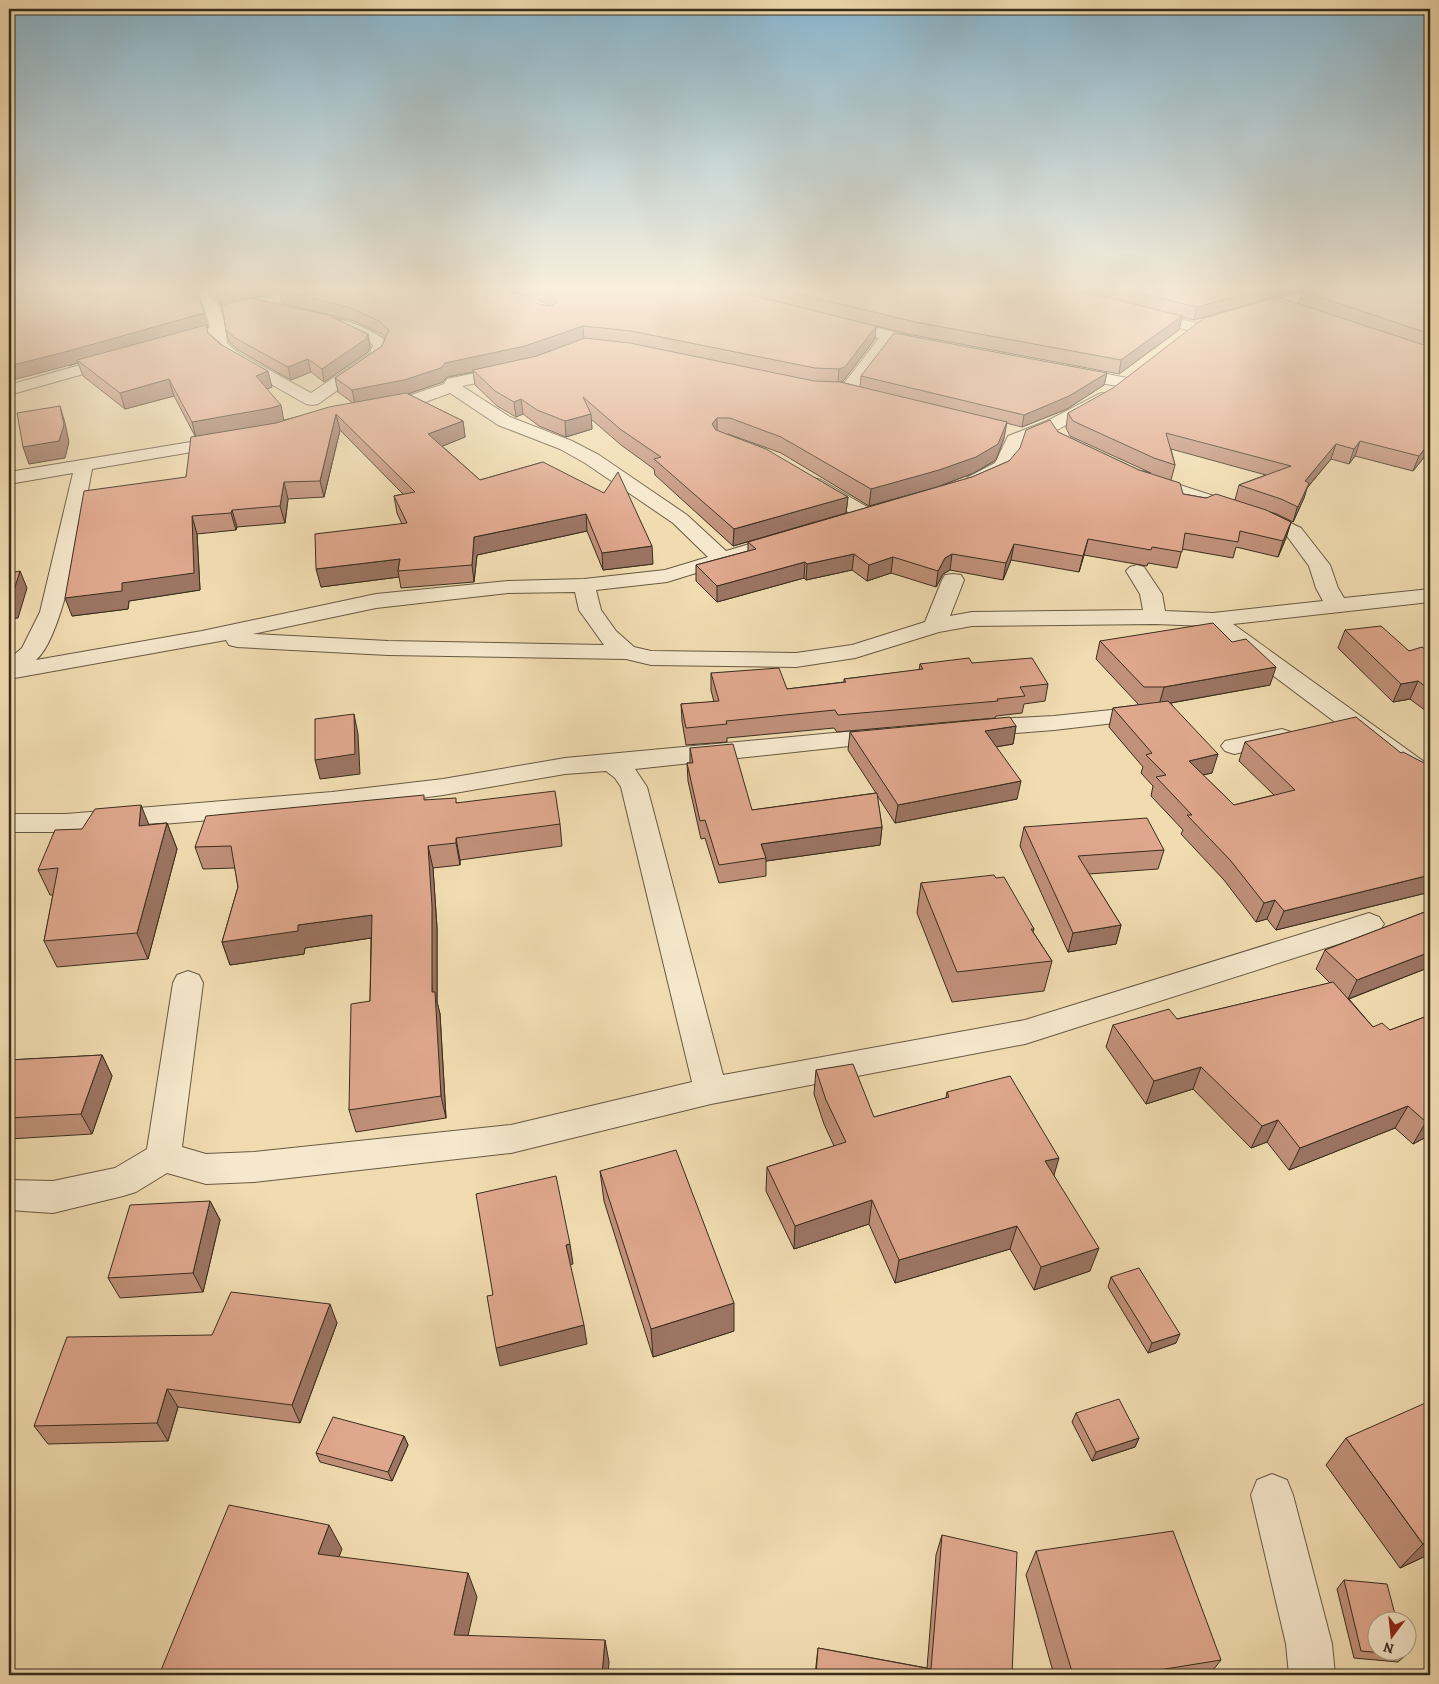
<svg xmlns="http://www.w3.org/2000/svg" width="1439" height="1684" font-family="Alegreya,serif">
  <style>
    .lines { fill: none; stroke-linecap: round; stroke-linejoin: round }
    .street-casing { stroke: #675942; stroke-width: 2 }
    .street { fill: #f6e8cc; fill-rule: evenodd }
    .wall { fill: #c09079; stroke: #392d1d; fill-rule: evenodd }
    .shaded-wall { fill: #9c7563; stroke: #392d1d }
    .building { fill: #dfa78d; stroke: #392d1d }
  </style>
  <rect width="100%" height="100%" fill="#f1dcb1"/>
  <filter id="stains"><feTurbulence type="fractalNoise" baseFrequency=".004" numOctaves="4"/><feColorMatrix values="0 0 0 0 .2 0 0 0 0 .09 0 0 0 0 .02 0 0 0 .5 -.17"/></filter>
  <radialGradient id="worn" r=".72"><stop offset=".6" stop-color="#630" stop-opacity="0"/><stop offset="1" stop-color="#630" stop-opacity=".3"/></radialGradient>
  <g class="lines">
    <defs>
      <g id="street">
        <path d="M187,288H203L219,306L224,320L227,343L237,352L311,393L370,353L373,345L368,341L329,325L326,322L329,319C341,316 381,333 389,344L383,358L318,404L312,405L306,404L225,358L213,347L211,338L171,349L165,347L163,344L165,341L210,328L204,306Z"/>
        <path d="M299,288H323L321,291L230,315L225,313L222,310L225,307Z"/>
        <path d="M1321,288H1349L1347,291L1250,315L1245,313L1242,310L1245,307Z"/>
        <path d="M1143,309L1200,324L1203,327L1200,330L1195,332L1138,317L1135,314L1138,311Z"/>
        <path d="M840,318L933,342L935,345L933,348L927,350L892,341L857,390L839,395L833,394L831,390L833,386L845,382L879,338L835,326L832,323L835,320Z"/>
        <path d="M116,355L122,357L124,360L122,363L9,395V385Z"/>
        <path d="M510,366L516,367L518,371L516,375L462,386L510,417L572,441L599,455L687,515L726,551L783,534L790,536L793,540L790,544L667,582L596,590L601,610L616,631L634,647L651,651L796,653L852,645L925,622L942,580L945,575L953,574L961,575L964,580L950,616L972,612L1143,610L1140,594L1126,571L1130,567L1137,565L1144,567L1162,594L1165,611L1213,613L1323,601L1316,588L1309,566L1287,536L1262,524L1139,484L1136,480L1139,476L1146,474L1276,516L1301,528L1330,565L1338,588L1344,598L1430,589V602L1233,624L1430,766V785L1421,783L1399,770L1207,626L1155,624L972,626L939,632L855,658L796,667L651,665L626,659L388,655L237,647L229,645L226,640L9,679V659L22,648L40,612L73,473L9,484V472L227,436L233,437L236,441L233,445L227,446L92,469C84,510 65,636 36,660L202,631L376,594L508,581L584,579L665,570L708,557L673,523L585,463L560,449L498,425L450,393C430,400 397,415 377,410L374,406L377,402L408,396L444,384L447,379ZM575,592L579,610L604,645L388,641L253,634L376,608L508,593Z"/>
        <path d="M1070,367L1122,377L1128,378L1130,382L1128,386L1122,387L1064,376L1062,372L1064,368Z"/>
        <path d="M1101,393L1107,394L1110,398L1107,402L1059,429L1022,443C1015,465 994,492 968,485L965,481L968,477L995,463L1008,436L1047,421Z"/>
        <path d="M814,478L821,480L874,511L877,515L874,519L867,521L860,519L807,488L804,484L807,480Z"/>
        <path d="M1149,706L1158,708L1161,713L1158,718L1054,730L977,736L968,733L965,728L968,723L977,720L1054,716Z"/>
        <path d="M887,728L896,731L900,736L896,741L635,769L647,787L723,1075L1025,1020L1369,913L1379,917L1384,924L1379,931L1025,1044L711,1104L511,1153L254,1182L206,1184L167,1173L136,1192L123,1196L53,1213L9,1210V1180L53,1181L115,1168L147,1149L173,983L177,975L188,971L199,975L203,983L182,1147L206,1154L254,1152L511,1125L692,1082L621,787L615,778L606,771L565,774L443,795L332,810L66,832H9V814H66L332,792L443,779L565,758Z"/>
        <path d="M1282,729L1291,732L1295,737L1291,742L1234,754L1225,751L1221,746L1225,741Z"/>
        <path d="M1272,1474L1287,1480L1293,1495L1332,1644L1335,1675H1289L1286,1644L1251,1495L1257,1480Z"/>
      </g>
    </defs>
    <!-- street casing -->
    <use href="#street" class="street-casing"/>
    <!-- street -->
    <use href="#street" class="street"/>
  </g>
  <!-- wall -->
  <g class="wall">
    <path d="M9,288L208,327H206L208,333L272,387L267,389L284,420L353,403L338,392L335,378L382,346L385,338L382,334L354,321L282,303L279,291L252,298L368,334L370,347L368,352L324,382L311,372L291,380L238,350L229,342L226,330L222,306H221L215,296L206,288H1314L1274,297L1194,320L1182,317L1179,330L1119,374L913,335L876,326L875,339L844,380L841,382L860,387L861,376L1107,373L1104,385L1067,409L1022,427L1006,423L1004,438L996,460L974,473L937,487L869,506L781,453L728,434L848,497L846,513L733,546L655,475L654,469L621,445L591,419L592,429L566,437L539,426L523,414L516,417L497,406L475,385L473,372L447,377L443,382L408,394L463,421L465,437L442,446L480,480L543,462L653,564L603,570L587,531L477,555L474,582L401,588L399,577L321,587L402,524L397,513L394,496L403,494L340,430L324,497L288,499L285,523L237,527L236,530L197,534L200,590L129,601L128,609L72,616L186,477L195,436L174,396L125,409L83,376L78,363L69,366ZM510,291L530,296L550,306L541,305Z"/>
    <path d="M1430,288V450L1413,471L1355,456L1349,464L1331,459L1307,488L1304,498L1293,522L1277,514L1270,512L1291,522L1286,538L1278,557L1236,547L1233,558L1182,549L1177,568L1148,563L1147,566L1084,555L1079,572L1011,560L1003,580L950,570L943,574L936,587L891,573L867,581L852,570L806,580L804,578L717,602L696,581V565L748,551V542L972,477L1009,461L1058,432L1139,470L1151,473L1070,436L1066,428L1068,413L1298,304L1302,291ZM1171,449L1266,475L1239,485L1235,500L1206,498L1183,494L1171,480L1175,465Z"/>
    <path d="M1345,630L1409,651L1430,653V710L1426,711L1410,699L1393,702L1338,648Z"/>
    <path d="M1100,641L1270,685L1171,703L1212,773L1203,775L1234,805L1274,795L1239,761L1245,742L1401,753L1430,766V892L1276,930L1267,919L1256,922L1224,880L1181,834L1183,830L1151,796L1153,786L1141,773L1143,767L1109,727L1113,708L1139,705L1096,659Z"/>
    <path d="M972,663L1048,684L1045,701L1024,704L1022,713L996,716L995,718L837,732L834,728L727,738V742L686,745L682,721L681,704L714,702L711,690V673L787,689L844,682V679L919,670L920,664Z"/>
    <path d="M1016,726L1013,744L996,747L1017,799L895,823L877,795L882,827L880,845L766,861V876L719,883L705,838L701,839L688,781L687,763H690V748L752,810L876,793L848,750L850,732Z"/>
    <path d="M425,800L457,803L560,824L562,846L460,860V865L433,868L437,928V1002L440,1014L446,1118L356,1132L349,1110L370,1001L371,938L305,948L304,954L230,965L222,942L238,887L235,868L203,869L195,847Z"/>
    <path d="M167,823L177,849L148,959L57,967L44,941L53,895H50L38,870L82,829Z"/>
    <path d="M1024,827L1164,850L1158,869L1089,874L1121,925L1116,944L1068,952L1020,846Z"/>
    <path d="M996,878L1034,929L1033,932L1052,961L1044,991L952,1002L917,913L921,883Z"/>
    <path d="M1430,910V967L1349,999L1373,1027L1390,1030L1430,1015V1135L1413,1144L1395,1128L1289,1170L1267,1142L1251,1148L1193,1089L1146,1104L1106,1047L1113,1025L1177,1019L1330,983L1316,969L1325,950Z"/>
    <path d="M102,1055L112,1076L92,1134L9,1139V1060Z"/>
    <path d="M816,1070L874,1117L946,1098L947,1092L1054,1175L1090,1271L1034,1290L1010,1249L895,1283L869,1224L794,1249L766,1191L767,1167L834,1146L824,1124L814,1094Z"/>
    <path d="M600,1171L734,1331L653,1357L604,1201Z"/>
    <path d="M210,1201L220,1220L203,1292L120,1298L108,1278Z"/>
    <path d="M1111,1277L1176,1343L1148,1353L1108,1287Z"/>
    <path d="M337,1323L300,1423L178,1407L168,1441L48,1444L34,1426L212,1335Z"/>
    <path d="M1076,1413L1139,1438L1135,1447L1092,1461L1072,1422Z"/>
    <path d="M404,1436L408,1445L392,1481L320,1462L316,1453Z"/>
    <path d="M1346,1438L1430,1554L1400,1568L1326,1465Z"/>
    <path d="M942,1535L1012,1675H815L818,1648L927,1668L936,1555Z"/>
    <path d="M1036,1551L1221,1660L1209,1675H1054L1026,1575Z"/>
    <path d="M1344,1580L1406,1655L1398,1662L1354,1658L1337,1589Z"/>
  </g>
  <!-- shaded-wall -->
  <g class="shaded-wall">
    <path d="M9,288H38L9,292Z"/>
    <path d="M237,288H292L279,290V291L221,306L218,293Z"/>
    <path d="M1264,288H1314L1274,297L1194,320L1197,307Z"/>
    <path d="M204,313L208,327L81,363L77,360L78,363L9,381V366Z"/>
    <path d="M1182,316L1179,330L1119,374L1121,360Z"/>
    <path d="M583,326L584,339L526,360L473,370V372L447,377L443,382L407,394L355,404L352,390L445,363Z"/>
    <path d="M876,326L875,339L844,380L838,383L839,369Z"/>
    <path d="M368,334L370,347L368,352L324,382L322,369Z"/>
    <path d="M308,359L311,372L291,380L288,367Z"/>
    <path d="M268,371L272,387L260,392L256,376Z"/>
    <path d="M1107,373L1104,385L1067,409L1022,427L1024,415Z"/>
    <path d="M169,379L174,396L125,409L120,393Z"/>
    <path d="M521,399L523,414L516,417L514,402Z"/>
    <path d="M281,405L284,422L196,438L192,422Z"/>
    <path d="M60,406L65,423L69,442L65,458L29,464L23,447Z"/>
    <path d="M336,414L340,430L324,497L320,481Z"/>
    <path d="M591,414L592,429L566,437L565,421Z"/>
    <path d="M9,417L13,429L9,430Z"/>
    <path d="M717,418V434L712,424Z"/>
    <path d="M463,421L465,437L431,451L428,434Z"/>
    <path d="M1007,422L1004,438L996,460L974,473L937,487L869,506L871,489Z"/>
    <path d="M1360,441L1355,456L1349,464L1354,449Z"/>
    <path d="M1430,442V450L1413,471L1419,456Z"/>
    <path d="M1336,444L1331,459L1307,488L1304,498L1293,522L1305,481Z"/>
    <path d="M284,482L288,499L285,523L280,506Z"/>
    <path d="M848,497L846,513L733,546L734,529Z"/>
    <path d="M232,510L237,527L236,530L231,513Z"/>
    <path d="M586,514L587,531L477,555L474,582L472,565L474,537Z"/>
    <path d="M192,516L197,534L200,590L129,601L128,609L72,616L65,598L122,583Z"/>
    <path d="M1291,522L1286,538L1278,557L1283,541Z"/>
    <path d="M1088,539L1084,555L1079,572L1083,556Z"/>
    <path d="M1014,544L1011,560L1003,580L1006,563Z"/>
    <path d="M652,546L653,564L603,570L602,553Z"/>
    <path d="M854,554L852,570L806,580L807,564Z"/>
    <path d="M952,554L950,570L943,574L936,587L938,571L945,558Z"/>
    <path d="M893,557L891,573L867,581L869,565Z"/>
    <path d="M400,559L398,571L399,577L321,587L316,569Z"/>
    <path d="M805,562L804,578L717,602V586Z"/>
    <path d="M20,571L27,588L18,618L9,619V601Z"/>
    <path d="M1276,667L1270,685L1159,705L1164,687Z"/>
    <path d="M1418,681L1410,699L1393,702L1401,684Z"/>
    <path d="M1430,701V710L1426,711Z"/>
    <path d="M354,714L358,734L360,774L320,779L315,760Z"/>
    <path d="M1016,726L1013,744L982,749L985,731Z"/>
    <path d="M1218,754L1212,773L1183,779L1189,761Z"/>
    <path d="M1021,781L1017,799L895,823L898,805Z"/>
    <path d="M141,805L151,830L139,826Z"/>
    <path d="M167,823L177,849L148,959L137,933Z"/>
    <path d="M882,827L880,845L766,861V858L761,844Z"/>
    <path d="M456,838L460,860V865L456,843Z"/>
    <path d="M428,846L433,868L437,928V1002L440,1014L446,1118L441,1096L432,992Z"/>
    <path d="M1430,875V892L1276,930L1284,911Z"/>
    <path d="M1275,900L1267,919L1256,922L1264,903Z"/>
    <path d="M372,915L377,937L305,948L304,954L230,965L222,942L298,925Z"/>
    <path d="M1121,925L1116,944L1068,952L1073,933Z"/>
    <path d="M1430,952V967L1348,999L1357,980Z"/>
    <path d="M102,1055L112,1076L92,1134L81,1114Z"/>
    <path d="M1201,1067L1193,1089L1146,1104L1154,1081Z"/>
    <path d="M1408,1106L1395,1128L1289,1170L1300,1148Z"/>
    <path d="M1278,1120L1267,1142L1251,1148L1262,1126Z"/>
    <path d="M1430,1120V1135L1413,1144L1426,1122Z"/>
    <path d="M1059,1158L1052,1182L1045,1161Z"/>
    <path d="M872,1200L869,1224L794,1249L795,1226Z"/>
    <path d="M210,1201L220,1220L203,1292L193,1273Z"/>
    <path d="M1017,1226L1010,1249L895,1283L899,1260Z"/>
    <path d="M570,1244L573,1264L569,1265L566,1245Z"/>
    <path d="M1099,1248L1090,1271L1034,1290L1041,1267Z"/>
    <path d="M734,1303V1331L653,1357L651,1329Z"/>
    <path d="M330,1304L337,1323L300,1423L292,1405Z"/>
    <path d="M584,1325L587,1344L500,1366L496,1348Z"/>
    <path d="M1180,1334L1176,1343L1148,1353L1152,1343Z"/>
    <path d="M167,1389L178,1407L168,1441L157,1423Z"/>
    <path d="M404,1436L408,1445L392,1481L388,1472Z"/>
    <path d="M1139,1438L1135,1447L1092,1461L1096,1452Z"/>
    <path d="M329,1525L342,1549L331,1578L318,1554Z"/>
    <path d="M1430,1541V1554L1400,1568L1423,1544Z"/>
    <path d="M468,1573L477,1597L463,1657L454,1635Z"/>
    <path d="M605,1640L609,1662L608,1675H602Z"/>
  </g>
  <!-- building -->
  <g class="building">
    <path d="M31,288H193L199,294L204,313L65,352L9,366V290Z"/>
    <path d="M214,288H237L218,293Z"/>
    <path d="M286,288H499L525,296L541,305L552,306L557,301L549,293L539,288H722L876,326L845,367L839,369L815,368L631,331L583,326L525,346L445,363L441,368L404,380L352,390L335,378L382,346L389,330L379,321L351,308L279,290Z"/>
    <path d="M774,288H1057L1102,296L1182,316L1121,360L915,322Z"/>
    <path d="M1118,288H1264L1197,307Z"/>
    <path d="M1317,288H1430V334L1302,291Z"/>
    <path d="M1278,297L1430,347V442L1419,456L1360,441L1354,449L1336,444L1305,481L1309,483L1298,507L1281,499L1239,485L1291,466L1166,433L1175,465L1154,458L1073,421L1068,413L1113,388L1204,318Z"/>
    <path d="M251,298L328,315L368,334L366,339L322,369L308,359L288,367L235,338L226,330L222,305Z"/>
    <path d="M206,325L208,333L220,344L268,371L256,376L281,405L271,408L192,422L169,379L120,393L77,360Z"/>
    <path d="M894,333L1107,373L1069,396L1024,415L861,376Z"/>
    <path d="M585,338L630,343L814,381L840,382L1007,422L998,444L976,457L939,470L871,489L781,437L730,418H717L712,424L716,430L766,449L848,497L734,529L654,459L661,457L620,429L583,397L591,414L565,421L537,410L521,399L514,402L495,391L473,370L537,356Z"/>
    <path d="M406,393L463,421L428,434L480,480L543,462L604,493L618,472L652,546L602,553L586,514L474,537L472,565L398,571L400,559L316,569L315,534L407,523L394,496L415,492L336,414L320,481L284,482L280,506L232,510L231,513L192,516L194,573L122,583V591L65,598L84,491L186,477L191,437L276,423L329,407Z"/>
    <path d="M60,406L64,425L59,441L23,447L17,413Z"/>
    <path d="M1050,420L1058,432L1139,470L1180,483L1183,494L1206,498L1216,494L1266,510L1291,522L1283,541L1240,531L1238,542L1185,533L1182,552L1152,547L1151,550L1088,539L1083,556L1014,544L1006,563L952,554L945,558L938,571L893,557L869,565L854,554L807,564L805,562L717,586L696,565L756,549L748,542L972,477L1009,461L1020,448L1026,430Z"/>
    <path d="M20,571L11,600L9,601V573Z"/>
    <path d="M1213,623L1232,642L1246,639L1276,667L1164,687H1144L1100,641Z"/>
    <path d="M1381,626L1409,651L1422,647L1430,653V690L1418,681L1401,684L1345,630Z"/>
    <path d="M969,658L972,663L1032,658L1048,684L1020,687L1025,696L997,699L998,701L838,715L835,710L726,721L727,724L686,728L681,704L719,701L711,673L779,668L787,689L846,682L844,679L923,669L920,664Z"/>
    <path d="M1168,701L1218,754L1189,761L1234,805L1295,790L1245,742L1356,717L1401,753L1403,752L1430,766V875L1284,911L1275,900L1264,903L1231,861L1187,815H1192L1156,777L1166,775L1146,755L1152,753L1113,708Z"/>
    <path d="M354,714L355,754L315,760V719Z"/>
    <path d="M1010,717L1016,726L985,731L1021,781L898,805L850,732Z"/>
    <path d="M733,744L752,810L877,793L882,827L761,844L766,858L719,865L705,820L700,821L687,763H693L690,748Z"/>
    <path d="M555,791L560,824L456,838V843L428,846L432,906V992H435L441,1096L349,1110L351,1004L370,1001L372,915L298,925V931L222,942L238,887L231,846L195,847L206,816L424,795V800L456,798V803Z"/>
    <path d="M141,805L139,826L167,823L137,933L44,941L58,868L38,870L55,830L82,829L95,809Z"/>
    <path d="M1147,818L1164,850L1078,856L1121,925L1073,933L1024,827Z"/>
    <path d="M994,875L996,878L1004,877L1034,929H1031L1052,961L957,972L921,883Z"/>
    <path d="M1430,910V952L1357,980L1325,950Z"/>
    <path d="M1333,982L1373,1027L1382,1023L1390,1030L1430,1015V1120L1426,1122L1408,1106L1300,1148L1278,1120L1262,1126L1201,1067L1154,1081L1113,1025L1169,1009L1177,1019Z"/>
    <path d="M102,1055L81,1114L9,1118V1060Z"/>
    <path d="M853,1064L874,1117L949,1097L947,1092L1010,1076L1059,1158L1045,1161L1099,1248L1041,1267L1017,1226L899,1260L872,1200L795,1226L767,1167L846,1142L826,1100L816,1070Z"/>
    <path d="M676,1150L734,1303L651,1329L600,1171Z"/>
    <path d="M556,1176L570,1244L566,1245L584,1325L496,1348L487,1296L493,1295L476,1194Z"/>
    <path d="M210,1201L193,1273L108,1278L130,1205Z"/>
    <path d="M1139,1268L1180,1334L1152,1343L1111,1277Z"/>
    <path d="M231,1292L330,1304L292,1405L167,1389L157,1423L34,1426L67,1337L212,1335Z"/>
    <path d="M1119,1399L1139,1438L1096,1452L1076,1413Z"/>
    <path d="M1430,1401V1541L1423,1544L1346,1438Z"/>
    <path d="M333,1417L404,1436L388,1472L316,1453Z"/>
    <path d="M229,1505L329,1525L318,1554L468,1573L454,1635L605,1640L602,1675H159Z"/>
    <path d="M1173,1531L1221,1660L1128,1675H1073L1036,1551Z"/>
    <path d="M942,1535L1017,1552L1012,1675H816L818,1648L931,1669Z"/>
    <path d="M1344,1580L1387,1584L1397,1622H1376V1652H1405L1406,1655L1361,1651Z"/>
  </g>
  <!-- sky -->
  <linearGradient id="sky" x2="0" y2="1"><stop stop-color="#89b7d0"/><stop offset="0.55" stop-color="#f9efdc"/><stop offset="1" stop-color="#f9efdc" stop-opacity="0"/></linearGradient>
  <rect width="1439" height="524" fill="url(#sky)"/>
  <!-- margin -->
  <rect width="1439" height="1684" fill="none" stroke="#f1dcb1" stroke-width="30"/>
  <rect x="10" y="10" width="1419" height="1664" fill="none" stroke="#392d1d" stroke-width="2.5"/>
  <rect x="15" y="15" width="1409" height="1654" fill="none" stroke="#392d1d"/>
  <!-- north arrow -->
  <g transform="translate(1392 1636) rotate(195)"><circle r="24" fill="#f6e8cc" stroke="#aa9d86"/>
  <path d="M0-4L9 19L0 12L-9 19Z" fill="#8f2418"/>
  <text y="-8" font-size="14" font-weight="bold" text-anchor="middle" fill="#392d1d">N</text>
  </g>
  <rect width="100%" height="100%" filter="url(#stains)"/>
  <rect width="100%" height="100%" fill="url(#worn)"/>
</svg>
